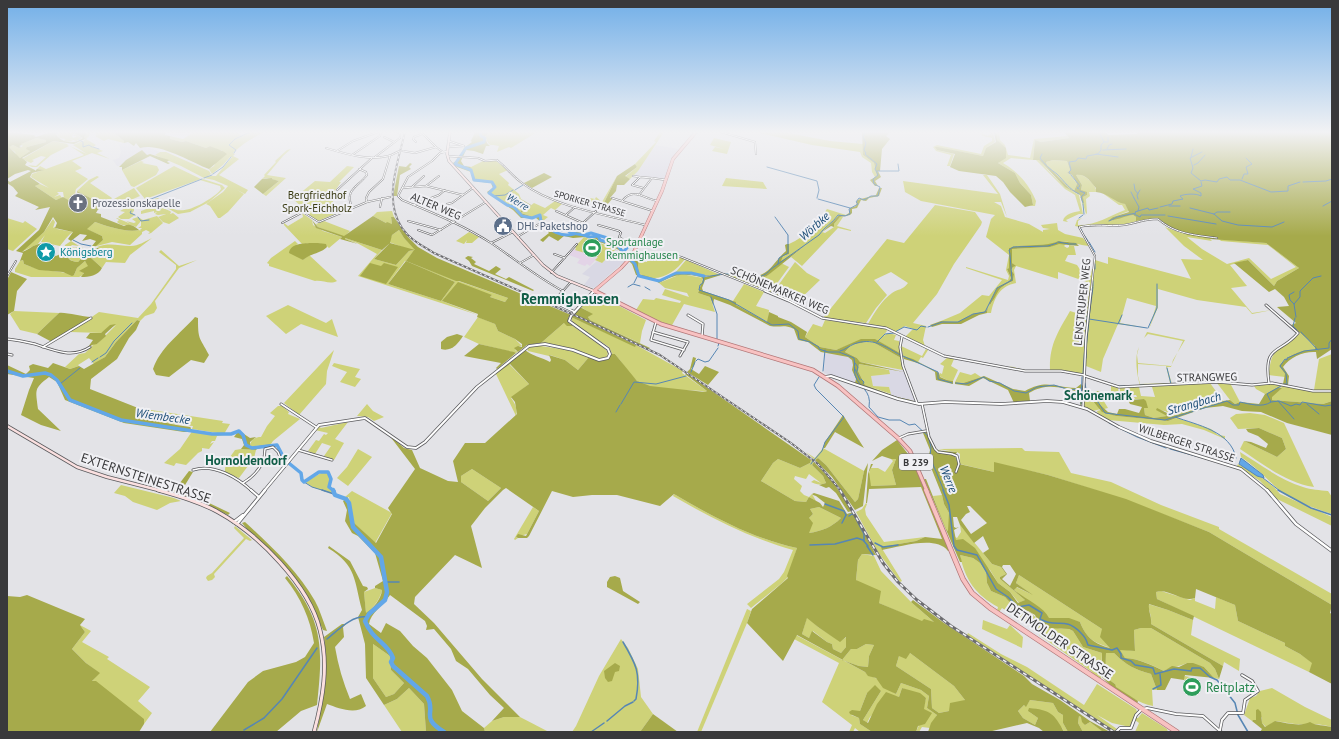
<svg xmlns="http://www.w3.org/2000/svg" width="1339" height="739" font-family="'PT Sans',sans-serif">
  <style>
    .built { fill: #d9d8e4 }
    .education { fill: #e3d4e7 }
    .green { fill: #ced278; fill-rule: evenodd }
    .forest { fill: #a6aa4b; fill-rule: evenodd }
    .water { fill: #62a7e8; stroke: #5686b4 }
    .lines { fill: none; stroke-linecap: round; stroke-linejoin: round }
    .stream-far1 { stroke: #5686b4; stroke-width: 1 }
    .stream { stroke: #5686b4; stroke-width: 1.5 }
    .river-far2 { stroke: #62a7e8; stroke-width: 3 }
    .river-far1 { stroke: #62a7e8; stroke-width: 3.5 }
    .river { stroke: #62a7e8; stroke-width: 4.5 }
    .minor-far2-casing { stroke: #5b5b5e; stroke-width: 2 }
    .minor-far1-casing { stroke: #5b5b5e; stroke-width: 3 }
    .minor-casing { stroke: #5b5b5e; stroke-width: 3.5 }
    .tertiary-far2-casing { stroke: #5b5b5e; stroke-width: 2.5 }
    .tertiary-far1-casing { stroke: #5b5b5e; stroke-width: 3.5 }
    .tertiary-casing { stroke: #5b5b5e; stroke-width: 4 }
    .secondary-far2-casing { stroke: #5b5b5e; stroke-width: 3 }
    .secondary-far1-casing { stroke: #5b5b5e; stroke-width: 4 }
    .secondary-casing { stroke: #5b5b5e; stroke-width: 4.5 }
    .primary-far2-casing { stroke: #b27778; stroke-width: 3.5 }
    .primary-far1-casing { stroke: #b27778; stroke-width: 4.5 }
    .primary-casing { stroke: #b27778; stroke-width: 5.5 }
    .minor-far2 { stroke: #fff; stroke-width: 1 }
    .minor-far1 { stroke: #fff; stroke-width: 1.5 }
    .minor { stroke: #fff; stroke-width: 2 }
    .tertiary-far2 { stroke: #fff; stroke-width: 1.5 }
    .tertiary-far1 { stroke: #fff; stroke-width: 2 }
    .tertiary { stroke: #fff; stroke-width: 2.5 }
    .secondary-far2 { stroke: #fbe0e0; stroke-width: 2 }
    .secondary-far1 { stroke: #fbe0e0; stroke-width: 2.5 }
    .secondary { stroke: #fbe0e0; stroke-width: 3 }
    .primary-far2 { stroke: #f8c2c2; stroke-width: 2.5 }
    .primary-far1 { stroke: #f8c2c2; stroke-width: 3 }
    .primary { stroke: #f8c2c2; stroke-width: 4 }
    .rail-far1-casing { stroke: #6d6d70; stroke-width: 2 }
    .rail-casing { stroke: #6d6d70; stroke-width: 3 }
    .rail-far1 { stroke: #f0f0f4; stroke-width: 1; stroke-dasharray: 2.5; stroke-linecap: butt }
    .rail { stroke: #f0f0f4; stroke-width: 1.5; stroke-dasharray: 4; stroke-linecap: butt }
    .minor-bridge-casing { stroke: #5b5b5e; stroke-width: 2; stroke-linecap: butt }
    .minor-bridge { stroke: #fff; stroke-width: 1 }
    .labels { text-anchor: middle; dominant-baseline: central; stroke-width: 4; stroke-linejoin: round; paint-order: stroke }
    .far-street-label { font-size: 9px; fill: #39393b; stroke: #f0f0f4 }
    .far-water-label { font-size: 10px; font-style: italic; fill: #194b75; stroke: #f0f0f4 }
    .shield { fill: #f0f0f4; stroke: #707072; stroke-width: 1 }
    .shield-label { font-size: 10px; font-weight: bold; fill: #39393b }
    .park-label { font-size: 11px; fill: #3a3b13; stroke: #f0f0f4 }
    .worship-label { font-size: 11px; fill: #5b616d; stroke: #f0f0f4; text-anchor: start }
    .street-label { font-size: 11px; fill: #39393b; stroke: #f0f0f4 }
    .service-label { font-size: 11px; fill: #4e5e75; stroke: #f0f0f4; text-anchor: start }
    .leisure-label { font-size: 11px; fill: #27864d; stroke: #f0f0f4; text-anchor: start }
    .culture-label { font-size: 11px; fill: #0d838f; stroke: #f0f0f4; text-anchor: start }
    .water-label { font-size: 12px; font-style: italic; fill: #194b75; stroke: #f0f0f4 }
    .quarter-label { font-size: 13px; font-weight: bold; fill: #0f5c46; stroke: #f0f0f4 }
    .near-street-label { font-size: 13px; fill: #39393b; stroke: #f0f0f4 }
    .near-leisure-label { font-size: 13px; fill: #27864d; stroke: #f0f0f4; text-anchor: start }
    .district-label { font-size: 15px; font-weight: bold; fill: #0f5c46; stroke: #f0f0f4 }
  </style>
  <rect width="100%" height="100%" fill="#e3e3e7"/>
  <!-- built -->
  <g class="built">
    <path d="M128,142L139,148L144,146L160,152L155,155L150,154L127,161L119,166H117L113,160L119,158L121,152L119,144Z"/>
    <path d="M656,145L678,149L671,160L665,179L634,175Z"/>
    <path d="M616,249L626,260L594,288L584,285L590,277L582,274L597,261L602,263Z"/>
    <path d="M825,353L848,357L852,360L853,365L852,370L856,378L855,383L824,373Z"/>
    <path d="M888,368L903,370L915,396V401L897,397L891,394L889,387L873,386L871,376L890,374Z"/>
  </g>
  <!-- education -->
  <path class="education" d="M574,249L598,257L590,266L587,264L585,266L577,263L580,259L569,255Z"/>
  <!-- green -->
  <g class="green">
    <path d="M61,132L74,133L72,136L73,138L77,136H73L76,134L82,138L76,141L70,139L73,141L66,142L64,140L66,139L59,138L57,134Z"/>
    <path d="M93,132L89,134V136L86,139L96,145L93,147L103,151L97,153L110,159L92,153L72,161L82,168L75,171L88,179L76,189C74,194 78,199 73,204L64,198L63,192H57L59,194L54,197L60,195L62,198L56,200L35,186L40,184L49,188L31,177L32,174L43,170L37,169L40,166L46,169L84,155L70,146L87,154L73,145L85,140L84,137L88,134L86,133L113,132L124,141V143L108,139L104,141L95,136L97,135Z"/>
    <path d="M194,132H237L242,136L249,132H264C252,138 242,144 233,153L235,154L233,156L239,159L219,175L248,190L245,194L237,190L244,194L228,212L220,218H218L210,206L206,204L223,192L228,186L214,180L204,178L181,166L155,155L160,152H166L209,171L211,174L208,176H216L232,157H230L223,165L212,174L209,169L214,166L222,150H217L210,146L206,148L186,141L182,142L169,139L170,136L183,139Z"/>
    <path d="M489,132H537L511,148L509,147L497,152L499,146C490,144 489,148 485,135Z"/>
    <path d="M660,132H664L638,171L630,179L625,177L637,167L635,164L656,142L654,141Z"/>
    <path d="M755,132H783L830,141L863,144V155L874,163L877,176L875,177L872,172L871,163L862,157L860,152L812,145Z"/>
    <path d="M979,132L988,136L993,132L995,142L986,148L983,156L936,147L937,150L954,154L950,166H947L951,155L936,151L933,147L937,145L981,154L984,146L992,141V138L983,136Z"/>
    <path d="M996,132H999L1000,140L1005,145L1008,155L1030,158L1034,139L1067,136L1069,138L1041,142L1035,140L1033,160L1011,158L1003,163C1018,172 1029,184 1036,201L1035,206H1026L1033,205L1031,195L1020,183L1015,173L998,163L1006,155V148L996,140Z"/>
    <path d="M36,138L46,140V142L27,147L30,151L20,158L16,155L15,152L8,147L13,145L19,148L23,146L20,144Z"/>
    <path d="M714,138L731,142L727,154L712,151L715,147L724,149L710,145Z"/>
    <path d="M53,141L68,144L67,145L69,146L51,155L37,167H32L28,165L36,166L46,157L41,156L32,160L34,161L31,163L22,159Z"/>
    <path d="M291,149L283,156L267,175L286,178L266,196L263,194L279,181L267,178L262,179L265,176L264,175L276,162L275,161L287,150Z"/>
    <path d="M1039,159C1049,173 1064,187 1079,195L1083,214H1079L1066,220L1068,222L1063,221C1064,214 1074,212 1080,211L1075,195L1065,189L1036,160Z"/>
    <path d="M1053,160L1067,161L1070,170L1067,173L1071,175L1077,184L1074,191L1069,188L1047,165L1046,162Z"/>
    <path d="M141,161L144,162L142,163L157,166L159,170L156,175L134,187L131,186L122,170Z"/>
    <path d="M483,161H496L508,170L499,174L509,183L508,185L519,194L521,199L528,205L520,212C512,206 503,202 495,195L492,196L489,194L494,189V183L475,179L472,170L469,168Z"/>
    <path d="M174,166L201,179L145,199L136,188Z"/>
    <path d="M347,166L354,167L339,182H341L335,191V194L331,196L337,213L318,221L303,211V208L293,199L315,181L330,182Z"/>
    <path d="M1079,174C1086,176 1095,184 1097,192H1089L1090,196L1086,199L1087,213L1084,217L1086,214L1083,204L1082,206L1083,197L1087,195L1081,190L1082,185L1076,175Z"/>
    <path d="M983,175H987L1000,194L1007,217L1001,202H994L1001,206L1005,217L1029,224L1043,232V230L1050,229L1043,228L1041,225L1057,223L1058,230L1065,234L1083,238L1089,246C1079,245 1072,242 1062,241C1056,241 1052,245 1046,245C1034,247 1021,244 1009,248V268L1007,269L1011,278L1009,281L997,288L989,304L990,305C993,302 993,299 995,295C999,287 1006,285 1013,281L1014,274L1011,270L1013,267L1015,266L1012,263V249L1050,247L1059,243L1066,244L1064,246L1067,248L1069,247V245L1074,246L1076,255H1068L1065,261L1077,265L1081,271L1091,274L1092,269H1093L1085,335L1083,374C1076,373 1068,371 1061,370C1043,370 1026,375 1009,366L1029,371L1050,370C1049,345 1058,332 1070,311L1086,316L1090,283L1058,272V279L1016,266L1014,270L1016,283C1000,286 994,298 991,313H987L988,307L986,311L973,314L957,322L941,321L960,313L982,295L989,296L1002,280L966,268V267L1008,280L1009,276L1006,270L1009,255L986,237L991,219L995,215L921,201L905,192L903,181L998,194Z"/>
    <path d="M97,176L99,177L90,183L112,198L102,204L77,191L89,180Z"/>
    <path d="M617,176L603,205L567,196L570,194L595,199L596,197L602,202Z"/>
    <path d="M726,178L763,182L767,189L722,186Z"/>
    <path d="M203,179L222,185L225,188L209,202L190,212L178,214L169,209L158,206L170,211L171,212L170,214L173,213L179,218L169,224L163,222L158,217L166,214L158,215L155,214L157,212L154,213V211L141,214V211L152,207L146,201L158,198C173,214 184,213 203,203C209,199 217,195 221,189L220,186L200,180Z"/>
    <path d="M134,188L140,196L133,199V202L145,201L147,204L141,208L137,206L138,204L137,203L130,206L134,208V211L132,213L135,215L129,219H121L118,217L125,212L120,211L129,206L133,202H128L124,205L114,199Z"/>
    <path d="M1101,192L1105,193L1125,204L1129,211L1113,217L1111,221L1120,217L1133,215L1136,217L1137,221L1126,224L1106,225L1104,224C1097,225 1080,228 1075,226L1077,220L1082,218L1078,221V225C1095,226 1109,216 1125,210L1122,205H1119Z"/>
    <path d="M555,201L562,204L555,210L551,208L543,215L548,217L543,221L541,215L533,217L521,213L534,203L545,208Z"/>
    <path d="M935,205L975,212L982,222L981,225L954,264L937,294L913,323L926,326L923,340L925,346L905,337L913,329L905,326L895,332L888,328L868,324C874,313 882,300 892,293C899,288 902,291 908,283L891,272L874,280L887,295L876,308L866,323L823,318L887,239L904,243Z"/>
    <path d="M827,209L846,215H839C825,232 800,250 780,262L783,256L789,254V244C806,237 817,223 827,209Z"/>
    <path d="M392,211L394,217H391L392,224L386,223L373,216L377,212Z"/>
    <path d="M302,213L312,220L313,225L323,231L342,237L329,248C321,241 312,244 302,244L284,225V223L288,226L303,217Z"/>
    <path d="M157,216L163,223L151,233L148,234L150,232L146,230L142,232V234L130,245L112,242L93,247L103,240L102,236L86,229L95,222C106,226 127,233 139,230L141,231L140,230L142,228H138L141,226V221L136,227C129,223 123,228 117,222L119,220L116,218L111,221L116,218H117L131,224L126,221L134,223L136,222L132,219L138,217L143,220Z"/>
    <path d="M840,217H843L837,226L851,230V231L838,228L802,266L791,257L822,232L825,233L834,227V224Z"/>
    <path d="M7,218L23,223L25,221L37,229L13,251L7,249Z"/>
    <path d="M53,219L55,222L53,228L55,227L57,229L73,232C68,235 64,241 60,246L41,242L45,235L38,244L21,252L44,232Z"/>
    <path d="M324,221L350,231L344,237L318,227L316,224Z"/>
    <path d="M1165,227L1184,234L1210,239L1212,241L1187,237L1202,249L1227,264L1249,258L1271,279L1296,267L1268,245L1221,241L1219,239L1266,243L1299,268L1277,281L1274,286L1248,260L1230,265L1247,286L1231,288L1252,313L1272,310L1252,314L1246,307L1197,300L1158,289V307L1176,311L1158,307L1149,329L1156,306L1127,298L1120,323L1147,328L1118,324L1103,359L1101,372L1086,366L1085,368L1086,342L1095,260L1108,264V257L1191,279L1181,259L1203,260L1184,246Z"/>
    <path d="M399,230L404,238L415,249L406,261L458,281L508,298L505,302L490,297L492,295L442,301L478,315L358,276L377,254L357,243L345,239V238L382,250L374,259L396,265L409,251H413L389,242L392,235ZM405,261L455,282L441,301L388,284Z"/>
    <path d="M469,232L479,237L472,243H466L467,240L464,244L456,241Z"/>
    <path d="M584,237L616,249L602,263L595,260L598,257L575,250L576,248L575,247Z"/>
    <path d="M152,238L130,255L125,263L106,262L102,268L90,257L98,253L99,248L97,247C110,242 118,246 131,246C138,246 146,241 152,238Z"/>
    <path d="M71,241L79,246L72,245L70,247C75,249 80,246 85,249L79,254H83L86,249L93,248L87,251L78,262C73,262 69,260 67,255L71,253L69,251L63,252L65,245Z"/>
    <path d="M295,241L298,244L296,245L303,260L309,255L337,281C330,285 323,280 315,281L269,266V264L267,263L271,258Z"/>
    <path d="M161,250L179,266L197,260L179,268L155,301L157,308L154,313L145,316L140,321L137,320L116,342L105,357L94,364L89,358L78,365L79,366L70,369L65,367L79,354L85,353L94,344H97L116,325L101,333L70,332L99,312L138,318L151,304L176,269V265L159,252Z"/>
    <path d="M649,254L670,255L685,259C674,274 655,285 639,273L638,265L639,261L647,262Z"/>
    <path d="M23,260L24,264C39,271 55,270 71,274L74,275L77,268L85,261L89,266L80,272H84L83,275L79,277H31L15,272V269L20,261Z"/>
    <path d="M686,260L718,274C702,280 688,268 675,273Z"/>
    <path d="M795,262L807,273L820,280L796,303L772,294Z"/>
    <path d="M781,263L789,267L770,293L721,273L748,277L747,279L767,276Z"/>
    <path d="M681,274L703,278L698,293L710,297L715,312L684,304L671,327L636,310L643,299L654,300L656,298L680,303L681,301L662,295L665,289L689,297L687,293L665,288L659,283Z"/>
    <path d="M744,284L764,292L756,306L769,310L768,322L735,305L733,301Z"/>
    <path d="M597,295L600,297L596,301L597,306L604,298L646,320L642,331L640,343L590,320L588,317L592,314L581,307L589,299Z"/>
    <path d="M288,305L326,323L332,319L338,337L301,324L286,334L266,316Z"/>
    <path d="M14,311L59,313L37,334L20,330L10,314Z"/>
    <path d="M478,317L495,324L498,331L515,339L522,346H519L515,350L518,352L516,353L479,344L464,337Z"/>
    <path d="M571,317L635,346L636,345L683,371L682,373L707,391L705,392L702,391C686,390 650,392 637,381C629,374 622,362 615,354H612L609,347L573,324Z"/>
    <path d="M825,320L865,325L886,329L887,331L882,337L888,333L896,335L894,340L899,341L900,353L874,339L854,343L836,350L820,347L805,337L813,324L822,327Z"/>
    <path d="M564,323L573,326L604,348L608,352L607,357L599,359L573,349L541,343Z"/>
    <path d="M1147,332L1185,340L1173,360L1171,367H1167L1172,384L1223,381L1246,384L1223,382L1140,386C1137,375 1134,357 1139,347L1137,355L1138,363L1171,366L1183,341L1148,334L1144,338ZM1138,364L1166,366L1170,383L1140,384L1138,376Z"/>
    <path d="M1300,333L1315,346L1317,351C1303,350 1287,354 1279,366L1285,374V377L1269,375C1270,344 1284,351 1300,333Z"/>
    <path d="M871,341L901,358L903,370L860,362L857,358L845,352L851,345Z"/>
    <path d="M534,345L568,350L589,357L578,370L565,360L550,355L549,356L528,351L527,348Z"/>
    <path d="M901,346L922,356L926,349L928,350L923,358L921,357L918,362L903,356Z"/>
    <path d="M334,350L327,371L326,384L299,415L284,403Z"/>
    <path d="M1332,354V390H1314L1319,359Z"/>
    <path d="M948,357L954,359L951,366L958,370L953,381L947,380L939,376L940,373L942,374L944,366L940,364Z"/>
    <path d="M334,363L360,369L355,377L361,379L355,387L340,382L347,372L332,366Z"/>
    <path d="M509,364L529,384L511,398C515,403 518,410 516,416L496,374Z"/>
    <path d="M859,364L889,370L890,374L871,376L873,386L889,387L891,394L865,385L858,371Z"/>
    <path d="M960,372L971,375L975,373L981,377L963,383L955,382Z"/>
    <path d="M1210,383L1223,401L1173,416L1165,411L1157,410L1168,416L1154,418L1145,415L1144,408H1147L1144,399H1135L1134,397H1137L1136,395H1120V387H1139L1141,396L1155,397L1152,387H1146Z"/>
    <path d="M1217,383H1230L1240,402L1235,404L1230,400Z"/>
    <path d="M1272,384L1316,392H1332V401L1323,404L1272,400L1271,397L1282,387H1278L1265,394L1256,389L1254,386Z"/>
    <path d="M1111,386L1118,388L1119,395H1117V398L1112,397L1113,399L1102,398L1108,408L1104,409L1095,400L1097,393L1113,394L1111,393Z"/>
    <path d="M1084,389L1087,392L1090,399L1101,409L1093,411L1084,407Z"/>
    <path d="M367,404L373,411L384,417L374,421L368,417L357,416Z"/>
    <path d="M278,406H282L289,412L288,414L300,419L273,441L271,444L249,447C251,440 254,437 261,437L267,426L275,416L270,413Z"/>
    <path d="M138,408L223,421L222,423L230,424L224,434L192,429L193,426L170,424L137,416Z"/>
    <path d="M1101,410L1116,416L1168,421L1177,418L1211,429L1218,435L1225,436V439L1204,430L1182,424L1164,425L1108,420L1098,414L1097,411Z"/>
    <path d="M1250,413L1265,415L1284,423L1314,487C1286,483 1263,464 1240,449L1244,441L1277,457L1286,449L1282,438L1259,428L1238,429L1230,418L1236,414Z"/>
    <path d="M348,422L335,439L344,443L334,460L324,456L331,446L322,443L315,454L308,451L316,440L319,441L324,434L326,435L328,433L315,430L318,426L321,428Z"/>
    <path d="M193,430L224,435L217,436L215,441H212L210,444L214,442L209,449L202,448V451L198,453L186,465L176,463L174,466L164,463L180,449Z"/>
    <path d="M823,448L864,471L858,499L855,502L826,465L818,458L815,460L806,452L815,458Z"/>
    <path d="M1022,448L1025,451L1059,452L1071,473L1111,482L1161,505L1219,527V529L1332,594V605L1209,532L1126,500L1048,475L994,463V472L960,464V454L957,452L938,449Z"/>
    <path d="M241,449L256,450L254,458L239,478L225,473C224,464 230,457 235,450Z"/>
    <path d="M358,449L372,457L348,486L337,478L347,467Z"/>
    <path d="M1240,452C1260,464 1280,480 1303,487C1311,490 1320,490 1328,491L1332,497V514C1319,510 1291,500 1281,492C1268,480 1256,467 1241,457Z"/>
    <path d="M892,458L896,459L892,470L896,485L871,486C868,481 868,473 871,468H878L885,472L893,461L891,459Z"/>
    <path d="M778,459L800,468L810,463L811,460L814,462L812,465L823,476L826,483C820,485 817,485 811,482L814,480L821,483L809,474L806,479L795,476L794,479L802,486L800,491L804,495L809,497L812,494L816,501L809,497L806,502L795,501L761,481L773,463Z"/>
    <path d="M1238,464L1264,479L1275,488L1280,494L1332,517V526L1277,499L1260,481L1237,466Z"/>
    <path d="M472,469L501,488L488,501L461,482V476Z"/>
    <path d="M326,471L330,479L328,488H332L333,494L312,487L305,482L323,472Z"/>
    <path d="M121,485L174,498L181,501L170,503L157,510L133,502L125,496L114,493Z"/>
    <path d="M352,491L392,513L375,543L353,522L349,497H345Z"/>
    <path d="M674,494C711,516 754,539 797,548L788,577L782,583L751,608L747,604L779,579L784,572L793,550C750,538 711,518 673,496Z"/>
    <path d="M942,495L944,504L949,513V531L946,530L933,496Z"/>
    <path d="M866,503L867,504L865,509L866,515L884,542L925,537L916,541L881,547L902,581L900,582L878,552L856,512L862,509Z"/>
    <path d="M533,507L539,511L527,534L516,537L518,538L515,540L514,539Z"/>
    <path d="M819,507L841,518C832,527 822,531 809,533V518L813,514L810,509Z"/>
    <path d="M960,525L992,564L1001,567L1006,574L1000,577V579L1025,600L1019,603L1010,592L998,583L990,570L956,540L955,537L957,538L961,532Z"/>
    <path d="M235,526L252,540L250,541L246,539L214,574L215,577L212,580L208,581L206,578L207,576L212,573L244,538L234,528Z"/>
    <path d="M862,554L874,556L881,571L911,602L935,623L922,622L879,603L856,580L858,560Z"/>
    <path d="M960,555L973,558L980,563L986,572L987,583L991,591L1005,597L1016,609C1027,611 1034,612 1038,622L1061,629H1069L1073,631L1083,647L1102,653L1101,680L1092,673V672L1039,635L1040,632L1002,608L999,612L997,611L998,607C976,595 965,580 960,555Z"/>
    <path d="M1019,575L1102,629L1111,648C1094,642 1087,640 1080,622L1049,619L1014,590L1016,587L1031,594L1016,583Z"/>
    <path d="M375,588L382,590C380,600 373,607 366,614L364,592Z"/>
    <path d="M1161,591L1190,600L1195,598V601L1215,609L1216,597L1235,605L1238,621L1285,643V646L1300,654L1313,663L1309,672L1157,599L1156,592Z"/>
    <path d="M1148,604L1168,610L1193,620L1191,635L1240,659L1239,671L1224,662L1223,666L1151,624C1152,616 1149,612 1148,604Z"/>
    <path d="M747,609L751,611L747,623L701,732H697Z"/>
    <path d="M807,617L818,627L840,641L847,637L846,647L841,653L833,649L832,644L827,642L813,631L809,638L802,634Z"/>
    <path d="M983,620L1007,629L1010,625L1023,637L1022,648L982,629Z"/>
    <path d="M80,625L91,631L82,642L109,657L107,659L150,687L138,701L152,713L144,724L92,681L99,673L86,663L72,649L85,632Z"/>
    <path d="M1141,628H1151L1210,663L1215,669L1219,679L1214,678L1204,667L1187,663C1179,667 1172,666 1164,671C1152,665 1140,659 1125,658L1119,649L1135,651L1134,630Z"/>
    <path d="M968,633L1001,654L1027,667L1084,705L1097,684L1136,709L1137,712L1130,727L1112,723L1097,715L1117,729L1114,731L967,635Z"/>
    <path d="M796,635L865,672C868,676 873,676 877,679C883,685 888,689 896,694L901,683L921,690L929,696L927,708L937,715L930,728L922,727L919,732H916L919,725L926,698L902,688L899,697L893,696L870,717L867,723L863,720L881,691L867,693L860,711L851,715L859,718L860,724L872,732H860L855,728L853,732H849L852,725L822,702L839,663L794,639Z"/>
    <path d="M621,639L628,648L638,669L641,697L653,714L640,732H572L576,726L599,676Z"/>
    <path d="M373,644L390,656L391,670L404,683L394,694L386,697L373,678Z"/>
    <path d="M866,644L874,645L869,656L868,667L859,666L842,660L851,649H857Z"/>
    <path d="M910,653L954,686L965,700L949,711L939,713L932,708L931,689L896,666L899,656Z"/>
    <path d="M1106,653H1114C1127,666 1134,669 1151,674L1157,690H1152L1153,706C1138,703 1128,695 1115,687V684L1104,677Z"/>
    <path d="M1185,676L1194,678L1197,684L1198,693L1188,691L1184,678Z"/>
    <path d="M409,688L424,704L426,732H402L384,705L397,699Z"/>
    <path d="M1272,688L1305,707L1332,720V727C1319,723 1308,725 1295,724C1288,723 1282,722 1276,721L1266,727L1262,723V718L1256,710V720H1253L1252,721L1244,715L1250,698L1256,696L1260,691Z"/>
    <path d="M1030,700L1053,703L1058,712L1063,715V723L1068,732H1064L1062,728L1028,711L1038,718L1035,725L1023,718L1018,711L1024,705L1026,706Z"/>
    <path d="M1142,713L1167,729L1168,732H1135L1139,723L1135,720L1136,718H1138Z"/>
    <path d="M1079,716L1082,717L1085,725L1090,722L1103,731L1083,732L1078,723Z"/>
    <path d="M504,717H520L549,732H485L484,728L492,721Z"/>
  </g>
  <!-- forest -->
  <g class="forest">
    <path d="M7,132L34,135L36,137C44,134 50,132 59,132L56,134C61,143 74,145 83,138L76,134L70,132H86L85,133L87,134L84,137L85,139L74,144L53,141L22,158L27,162L25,165L35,170V171L37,169L44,170L32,173L30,177L40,184L35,186L56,200L63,197L75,204L78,196L77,191L102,204L112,198C107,204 99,206 96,213L101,214V217L124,226C130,223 134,226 139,230C127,233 106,226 95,222L87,229L102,236L103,240L96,246H92L96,241L90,239L82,241L87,235L80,234L71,241L68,239L73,232L55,228L57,223L53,217L44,232L22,252C33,248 36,241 50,244L43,249V253H49L56,256L69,250L71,253L67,255C68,260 73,262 78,262L86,253L84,252L93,248H99L101,250L90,257L102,268C98,276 89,277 81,277L84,273L79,271L88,266L85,261L77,268L74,275L72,276L63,272L39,270L24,264L23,260L20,261L23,253L16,251L39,230L50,207L35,210L39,207L15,196L18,193L13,187L7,183V180L10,182L31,171L28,170L15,174L7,179ZM36,138L46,140V142L27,147L26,149L30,151L20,158L9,147L13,145L19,148L21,147L19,146L22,145L21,144Z"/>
    <path d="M113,132H166L165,135L170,136V139L182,142L186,141L206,148L210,146C216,149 223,150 227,154L209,169C191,162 159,142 140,148L136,143L134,146L128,142L124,143V141Z"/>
    <path d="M475,132H489L485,136L487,143L490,146H486L483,154L474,151L466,150L461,161L464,166L471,167L469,169L472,170L475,179L494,184L495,188L489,194L487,192L493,188L491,183L473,181L471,172L457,167L453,163L459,159L464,148L472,142L471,141Z"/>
    <path d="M862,132H890L886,136L890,139L882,149L880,171H878L881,177L875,181L878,186H875L870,180L877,176L874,163L863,155Z"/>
    <path d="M994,132H996L997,140L1006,148V158L998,163L1015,173L1020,183L1031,195L1033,205L1025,207L1010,192L1003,182L996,176L959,171L950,167L955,154L937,150L935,147H938L983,156L986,148L996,142Z"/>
    <path d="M1064,132H1106L1108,135L1137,134V132H1332V349L1317,359L1316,352C1304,351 1290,357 1283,367L1289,376L1288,385L1283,384L1285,374L1279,366C1287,355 1302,349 1315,350V346L1291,325L1296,323L1277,307L1289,306L1284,297L1275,289L1269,292L1234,263L1248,260L1274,286L1277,281L1299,268L1266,243L1210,239L1187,235L1166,226L1158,218L1136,221V217L1133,215C1126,216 1113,221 1108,221L1113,217L1129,212L1125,204C1114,202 1108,193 1096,192V188C1091,182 1085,173 1076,175L1082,185L1081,190L1087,192V195L1083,197L1084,203L1082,202L1080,195L1065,187L1039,160H1033L1035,140L1041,142L1069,138ZM1053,160L1067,161L1070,170L1067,173L1072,175L1077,184L1074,191L1069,188L1047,165L1046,162Z"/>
    <path d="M142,150L147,155L150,154L169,160L167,162L170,163L168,164L150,156L122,170V167H119L126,160Z"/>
    <path d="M410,163L412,164L409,167L411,169L400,175L397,196H393L399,166L406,167Z"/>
    <path d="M635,164L637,167L625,176L630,179L624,185H617L616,191L610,198H613L606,206L603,205L617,176Z"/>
    <path d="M544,173L552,177L532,188L524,183Z"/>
    <path d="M272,178V179L279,181L263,194L254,187L262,179Z"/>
    <path d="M879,188H882L879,196L869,198L866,201L861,200L857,208L852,209V213L850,215L840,217L834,224V227L831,226L822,232L767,276L758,279H747L748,277C771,276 771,264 786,251L785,245L787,244H789V254L783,256L781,261C800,250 825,232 839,215H846L849,213L850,208L856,206L857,200L876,195Z"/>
    <path d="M495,195L507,205L514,207L520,212L528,205L521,199L531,205L521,213L533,217L537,215H541L543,221L541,222L536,218H521L513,210L492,196Z"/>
    <path d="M373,216L386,223L387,222L392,224L391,217H394L408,237L418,247L437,258L571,315L568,318L569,323L573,326H567L564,323L541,343L527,345L518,352L514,348L518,346L522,347V344L515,339L498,331L495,324L477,317L478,314L442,301L458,282L492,295L490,297L505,302L508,298L459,281H456L406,261L414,250L409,251L396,265L374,259L390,243L415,250L404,238L399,230L392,235L390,243L382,250L345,238V239L358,244L340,239L342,237L316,228L312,220L318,227L344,236Z"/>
    <path d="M544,222L554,232L571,235L576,232L588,234V236L589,237L596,235L599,236L601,240L622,248V252L628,258L626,260L619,250L611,246L585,237L573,238L564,236L558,241L549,236L543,242L540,240L549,233L541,223Z"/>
    <path d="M1059,241L1076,243L1079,246L1059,244L1050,247L1012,249V263L1016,266L1013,267L1011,270L1014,274L1013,281C994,290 1001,290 990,305L989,304L997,288L1009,281L1011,278L1007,269L1009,268V248C1025,243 1043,248 1059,241Z"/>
    <path d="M318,243L326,244L327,247C320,254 311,253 303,260L289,253C290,242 309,243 318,243Z"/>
    <path d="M468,256L473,257L471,258L476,262L474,264L489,271L496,266L501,269L495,274L506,279L509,277L534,290L533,291L472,266L469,261L465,258Z"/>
    <path d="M631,259L639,261L638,265L639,274L660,280L678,272L706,277L718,274L721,275L705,280L702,288L703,291L736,302V305L767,322L769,312L778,316V317L791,322L807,332L805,337L820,347L836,350L861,339H875L900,353L901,358L871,341L851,345L845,352L857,358L860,362L904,372L859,364L858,371L865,385L897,397L915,401L900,399L855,383L856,379L852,370L853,365L852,360L848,357L821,352L808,342L798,340L794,329C783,324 781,328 770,326L730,305L714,299L713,305L710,297L698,293L703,279L701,277C682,273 676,274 659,283L655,280L636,275L632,264L629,261Z"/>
    <path d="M406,261L455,282L441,301L388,284Z"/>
    <path d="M370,263L381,266L384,263L398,267L386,284L360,276Z"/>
    <path d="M11,272L27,279L17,291L14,311L7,315V280Z"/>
    <path d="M580,307L593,314L588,317L590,320L650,348L649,349L574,314Z"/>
    <path d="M988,307L987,313L979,315L961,324H942L932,327L930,325L941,321L957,322L973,314L986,311Z"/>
    <path d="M59,313C66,312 82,317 91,317L52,342L37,334Z"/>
    <path d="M573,315L636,345L635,347L571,317Z"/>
    <path d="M195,317L198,318C198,340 199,336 209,355L204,363L191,360L169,377L156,375L153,369C160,348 180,334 195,317Z"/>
    <path d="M137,320L140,321L136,330L129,338L117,359L91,379L90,389L138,408L137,416C155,420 172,425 190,427L191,428L189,432H184L124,423L65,400L57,382L49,377C33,389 36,390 38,409L61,431L41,425L21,415L29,390L34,378L7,374V365L26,374L30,370L29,366L33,364L48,368L53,363L70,369L79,366L84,369L105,357L116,342Z"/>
    <path d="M116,324L105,334L106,336L97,344L92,345L86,350L93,340L86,338L90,333H101L110,325Z"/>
    <path d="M457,334L463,336C458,344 451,352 441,349V342L447,337Z"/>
    <path d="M479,344L514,352L516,353L497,369L496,368L501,363L464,356Z"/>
    <path d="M524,349C531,356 541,357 550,362L551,360L549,355L565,360L578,370L589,357C598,360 607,364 611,354H615L637,381L650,386L705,392L707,391L685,374L686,373L811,460L810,463L800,468L778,459L773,463L761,481L795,501L806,502L809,497L820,503L823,507L825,503L816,496L813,495L812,494L814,493L839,501L847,514L853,512L876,555L862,554L858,560L856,580L881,591L879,603L922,621L924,619L934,622L911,602L913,600L944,623L1024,676L1032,684L1060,700L1090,721L1110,732H1096L1102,731L1090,722L1085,725L1082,722L1081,717L1079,716L1078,723L1083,732H1068L1063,723V715L1058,712L1053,703L1030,700L1026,707L1024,705L1018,711L1023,718L1035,725L1038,718L1028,711L1029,708C1050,710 1054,713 1064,732H1044L1039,728L1027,723L988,732H928L931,723L937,715L927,708L929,696L921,690L901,683L896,694L883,688L876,678L868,676L865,672L797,635L783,661L747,623L752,609L788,578L787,576L797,548C754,539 711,516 674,494L660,506L617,495H592L573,497L552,491L529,536L527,538H518L516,537L518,534L526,536L539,511L506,488L503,490L485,508L471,526L482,568L455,555L415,597L414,604L434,623L482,679L520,717H504L492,721L504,708L490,695L468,669L456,661L451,649L434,629L426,630L427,626L425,621L390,595C384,604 370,614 369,624L381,633L386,623L400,631L413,646L427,658L452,690L462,711L484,728L485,732H426L424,704L409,688L397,699L384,705L366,678L365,644L358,617L362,610C354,580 357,566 328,548L329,546L350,561L363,586L367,587L368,589L364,592L366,613C373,608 381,600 382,590L375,588V586L383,581L375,553L358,536L352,533L345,521L347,510L343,501L348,497L353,522L376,543L392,514L388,508L415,469L389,435L404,448L412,450L420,468L448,481L458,482L453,461L465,443H485L517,414L515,402L511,397L529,384L510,364L496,374L495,373ZM472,469L501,488L488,501L461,482V476ZM819,507L841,518C832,527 822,531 809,533L813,523L809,518L813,514L810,509ZM807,618L818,627L840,642L846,637V647L841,653L833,649L832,644L827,642L812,631L809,638L802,634ZM373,644L390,656L391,670L404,683L394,694L386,697L373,678ZM866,644L874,645L869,656L868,667L859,666L842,660L851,649H857ZM910,653L954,686L965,700L950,703L949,711L939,713L932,708L931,689L896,666L899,656L906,659Z"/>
    <path d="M903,356L913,359L939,373L940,377L947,380L953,381V384L936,380L935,372L921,364L904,359Z"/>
    <path d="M693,357L696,358L694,366L691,369L699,374L705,366L719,372L708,385L687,372L690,369Z"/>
    <path d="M984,376L1013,389L1025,391C1046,379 1054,387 1076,388L1081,384L1083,386L1082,404L1080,405V392C1062,388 1047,382 1029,393L1030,401L1014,403L1008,390L983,378L969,386L955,384V382L963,383Z"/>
    <path d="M1278,387L1282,388L1272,397V400L1323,404L1332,401V435L1287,423L1261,412L1242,411L1223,406L1205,408L1168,421L1116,416L1102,412L1087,394V392L1084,389H1086L1090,392L1097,391L1113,394L1114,395L1097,393L1095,400L1108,412L1117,414L1119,409H1125L1139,413L1142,407L1130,404L1128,400L1144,399L1146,401L1148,408H1144L1145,415L1154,418L1167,416L1156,410L1157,408L1173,416L1223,401L1230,400L1235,404L1240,402L1259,404L1265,394Z"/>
    <path d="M843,415L864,448L835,432L825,448H823L825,442Z"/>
    <path d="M1259,428L1282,438L1286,449L1277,457L1244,441L1251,442L1266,448L1268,444L1258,436L1248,432L1246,429Z"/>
    <path d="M241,432L250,438L256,437L250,442V447L271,444L270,446L257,449L256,450L241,449L244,445L242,439L234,437L237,433Z"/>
    <path d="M927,432L934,450L957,452L955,456L959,464L994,472V462L1048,475L1126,499L1209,532L1332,605L1330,613L1332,614V684L1309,672L1312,663L1300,654L1285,646V643L1238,621L1235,605L1196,589L1195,598C1182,603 1169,588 1156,592L1157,599L1194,616L1193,620L1168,610L1149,604C1148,612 1152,616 1151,624L1223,666L1219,679L1215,669L1210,663L1151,628H1141L1134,630L1135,651L1120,650L1125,658C1140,659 1151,665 1164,671L1172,666L1179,667L1187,663H1193L1204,667L1214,678L1185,675L1184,680L1171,678L1165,690H1157L1151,674C1134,669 1127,666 1114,653H1106L1105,677L1115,684L1116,687L1138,701L1137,704L1113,688L1102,677V653L1083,647L1073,631L1069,629L1047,628L1038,622L1035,615L1028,611L1016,609L1005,597L991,591L987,583L986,572L980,563L973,558L960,555L962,562H960L924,479H926L946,529L948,531L949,513L944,504L942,495L928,460L930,450L923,433ZM967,506H970L987,523L971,534L961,520L966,514L970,512ZM953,517H957L960,525L974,543L983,536L989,549L983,553L992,564L1001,567L1006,574L1000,577V579L1025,600L1018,603L1010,592L998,583L975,548L963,539L956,540L954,530L959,527L956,528L954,527ZM1003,565H1010L1016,574L1010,586L1002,579L1007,574L1002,567ZM1019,575L1102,629L1100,637L1110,648C1095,644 1086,638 1080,622L1069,618H1049C1044,607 1025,599 1014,590L1017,587L1033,595L1016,583Z"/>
    <path d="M897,440L912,459L949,551H948C936,535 900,547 882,550L881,547L916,541L925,537L942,539L921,487L869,489L867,503H866L868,474L871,464H873L869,472L871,486L896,485L892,470L896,459H891L882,456L872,461L882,450Z"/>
    <path d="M818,458L826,465L855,502L858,499L864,471L868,463L863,506L855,510L832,477L815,460Z"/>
    <path d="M814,462L833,482L852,511L848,512L836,493L829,487L826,488L819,485L826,483L823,476L812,465Z"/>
    <path d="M189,471L193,472L182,490L230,513L228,515L203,503L173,492Z"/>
    <path d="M245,522C270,545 298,571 315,601C320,610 323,621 327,631L323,630L309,600L301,587L247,529L242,523Z"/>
    <path d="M287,576C324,621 323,649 317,705L301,711L276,732H210L248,682L263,671L296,662L305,657L314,643C310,618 301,598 285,578Z"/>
    <path d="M615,576L620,578L623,591L640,602L638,604L607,587V582L610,577Z"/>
    <path d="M27,595L85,619L80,625L85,632L72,649L86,663L100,673L92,681H96L144,719V724L139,732H7V596L20,597Z"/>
    <path d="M342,624H346L343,627L344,637L335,647C338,665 343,682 350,699L361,694L366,706C355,715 338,708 327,704L317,732C322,699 329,670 324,637Z"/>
    <path d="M615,663L620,666L619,671L615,672L612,681L608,682L605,678L604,671Z"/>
    <path d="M875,685L881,691L863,720L868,723L877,704L886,692L899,697L902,688L920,693L926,698L924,709L932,713L925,724L918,726L916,732H872L860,724L859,718L850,714L849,712L852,710L860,711L867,693Z"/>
    <path d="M1258,709L1261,712L1262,723L1265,727L1275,721C1286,723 1301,727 1310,722C1316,726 1324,725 1332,727V732H1260L1262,729L1252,721L1253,720H1256V710Z"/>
    <path d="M653,714L678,732H640Z"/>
  </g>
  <!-- water -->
  <path class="water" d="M1241,458L1263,475L1264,478L1257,476L1239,464Z"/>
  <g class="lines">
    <!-- stream-far1 -->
    <g class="stream-far1">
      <path d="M865,132L863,137L866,143L864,150L866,153L865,154L877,164L875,169L878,175L873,179L874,184L880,187L878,196H871L864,200L859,198L856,202L858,204L849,209L850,214L845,216L838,215C833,223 824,227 819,235L771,269C759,284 743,274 726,274C718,274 712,277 704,276L703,283L700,285L699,290L729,300L772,325L789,324L798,331L799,339L810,342L819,347V349L828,352H839L854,358C855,363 854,370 855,375C859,388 872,390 869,407L878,417L889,420H900L909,425L915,424L928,436L931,447L930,457L944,491"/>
      <path d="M79,140L83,142V147L89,145L92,147"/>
      <path d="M1104,142H1108V137"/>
      <path d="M93,147L99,149"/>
      <path d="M1107,149L1109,145L1112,144"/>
      <path d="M1103,150L1126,149"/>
      <path d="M1202,152L1190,158L1193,168L1191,173L1201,181L1205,180L1217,182L1219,179L1227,177L1230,180H1240L1271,192L1288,191V186L1300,182"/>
      <path d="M234,153L236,150L229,145L235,139L250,132"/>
      <path d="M1042,154L1040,158C1045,165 1050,169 1057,174C1065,182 1069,189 1079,194"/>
      <path d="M1096,154L1118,157"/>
      <path d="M1191,157L1193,149"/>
      <path d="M1194,165L1198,163L1205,155"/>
      <path d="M767,167L817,181L819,190L817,198"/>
      <path d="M877,171H899L898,164"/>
      <path d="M213,174L223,167L231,157"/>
      <path d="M1070,174L1069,172L1071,170L1069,162L1076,161L1078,158L1086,159L1087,156L1098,154L1101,150V145L1104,142L1100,134"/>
      <path d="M1071,175L1080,186L1077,188L1079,189"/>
      <path d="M204,178L212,175"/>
      <path d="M1242,179L1244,174H1248L1246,167L1252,164L1246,158"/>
      <path d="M1303,182L1326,181L1332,179"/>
      <path d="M1134,184L1135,190L1138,194"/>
      <path d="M515,190L523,185"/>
      <path d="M1080,191L1085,193L1081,197L1083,203"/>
      <path d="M1131,192L1134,198"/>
      <path d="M493,196L505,195L513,190"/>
      <path d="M818,199L850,208"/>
      <path d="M1138,199L1137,195L1140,190"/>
      <path d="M146,201L202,179"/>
      <path d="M1083,204L1084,214"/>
      <path d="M1169,206H1180"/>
      <path d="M1323,206L1332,201"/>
      <path d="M128,207L133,202L144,201"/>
      <path d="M1160,207L1172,204L1173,201L1183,199L1180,196C1184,194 1196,193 1201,196V193L1193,189L1202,186L1201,182"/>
      <path d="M1190,208L1214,214L1222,221L1238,225L1272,227L1284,222"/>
      <path d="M131,211L130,213L135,215"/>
      <path d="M1138,211L1148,208L1149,210L1158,208"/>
      <path d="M1134,214L1140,217L1141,215H1165"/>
      <path d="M1214,214L1217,212H1230"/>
      <path d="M1168,216L1216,224"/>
      <path d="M138,217L141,221L149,220"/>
      <path d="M775,217L788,235V253L779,258L778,264"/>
      <path d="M1079,218L1083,215"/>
      <path d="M1109,221L1117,217L1136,213L1135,212L1138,211L1139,207L1134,198"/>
      <path d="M1081,229L1083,234"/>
      <path d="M593,234L595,236"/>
      <path d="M1084,235L1088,241"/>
      <path d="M610,239L615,240"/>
      <path d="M73,240L81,244L91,246"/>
      <path d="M605,242L611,240"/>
      <path d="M1058,242L1069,244"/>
      <path d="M1089,242L1095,252"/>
      <path d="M624,243L628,246L627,248"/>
      <path d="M1070,244H1076"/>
      <path d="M1010,254L1009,250L1013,247L1048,246L1057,243"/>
      <path d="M1095,264V269"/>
      <path d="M1093,281V286"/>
      <path d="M634,283L638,275"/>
      <path d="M628,287L633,284L640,286"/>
      <path d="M645,287L650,290"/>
      <path d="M1294,292L1289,295L1290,300L1294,304"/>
      <path d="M711,297L717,314V339"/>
      <path d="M1296,317L1294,304L1300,297V291L1313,278L1321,276"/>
      <path d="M1089,318L1093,287"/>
      <path d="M1295,318L1293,326L1297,330"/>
      <path d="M1089,319L1147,328"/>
      <path d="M1118,324L1122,315"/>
      <path d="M928,327L942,322H958L973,314L985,312L997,288L1012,280L1010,255"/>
      <path d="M1148,328L1157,308V284"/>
      <path d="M895,332L904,327L917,330L921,326L926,327"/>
      <path d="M1301,332L1318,350"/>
      <path d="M1332,334V337"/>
      <path d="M716,342L719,343L718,346"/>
      <path d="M877,342L885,334L894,333"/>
      <path d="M1086,349L1089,321"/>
      <path d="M840,351C845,350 849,346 854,344C872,337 885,346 900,355"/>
      <path d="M1086,351V358"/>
      <path d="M903,356L938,372V379L952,383"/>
      <path d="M100,357L106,353L114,341L132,323"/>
      <path d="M696,361L698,359L705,362L709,361L718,348"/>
      <path d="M92,362L98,358"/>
      <path d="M855,363L858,367L857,371"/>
      <path d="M1167,368L1171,384"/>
      <path d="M855,369L860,380"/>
      <path d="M823,371L825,350"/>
      <path d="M691,372L695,362"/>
      <path d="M1083,373L1087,316"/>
      <path d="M861,379L864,382L863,384"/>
      <path d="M956,383L966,384L984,377L989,381L1000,383L1014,391L1026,393L1037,387L1054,385L1070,390L1082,388"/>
      <path d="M1085,383L1086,389"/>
      <path d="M60,384L80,368"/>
      <path d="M1284,384H1287L1286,373L1280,366L1285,359L1287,360V358L1304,351L1329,348V343L1332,339"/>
      <path d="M1140,385H1144"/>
      <path d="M1119,386H1125"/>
      <path d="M1085,389L1092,396L1091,399L1098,402L1105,413L1165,420L1227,401L1233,405H1239L1240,402C1250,404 1262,408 1271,402L1267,394L1281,386"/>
      <path d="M1278,401L1294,419"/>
      <path d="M1271,402L1279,401L1291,406L1296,404L1300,405L1302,402L1325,406L1332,405"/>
      <path d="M621,404L634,382L656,384L686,376"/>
      <path d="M1081,404L1082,377"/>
      <path d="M1307,404L1319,414"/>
      <path d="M616,412L620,405"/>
      <path d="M1175,417C1197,425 1231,431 1236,458"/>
      <path d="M1109,423L1137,437L1166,448"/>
      <path d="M1170,449L1210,460"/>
      <path d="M814,460L822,451L825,442L844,417L816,389L814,385L819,377"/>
      <path d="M811,464L813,461"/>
      <path d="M1263,478L1280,491"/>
      <path d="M304,482L312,487L325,491"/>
    </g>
    <!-- stream -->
    <g class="stream">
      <path d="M322,490L334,494"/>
      <path d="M943,490L949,505L954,546L957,550L977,555L996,589L1008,597L1018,607L1029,605L1042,613L1040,619C1057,629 1064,616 1080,632C1085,637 1086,639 1088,645L1112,650L1117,648L1121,654V658L1131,661L1135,665L1153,668L1155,674L1174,669L1191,671L1192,668H1200L1210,677L1217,680L1235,703L1238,715L1248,732"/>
      <path d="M1278,490L1311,508L1332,515"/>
      <path d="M825,504L844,511L846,515"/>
      <path d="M849,516L852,514L854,515L864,534V541"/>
      <path d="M1288,516L1295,524"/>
      <path d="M842,523L846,515"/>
      <path d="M875,543L883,547L898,545"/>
      <path d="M810,545L835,544L857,538L863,540L868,546"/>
      <path d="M867,546L873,555"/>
      <path d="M385,582H399"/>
      <path d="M327,639C338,630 352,615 367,617"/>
      <path d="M623,642C636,664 641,673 636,699L634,701"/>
      <path d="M1153,689L1161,685L1160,674"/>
      <path d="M607,721L625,706L633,702"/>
      <path d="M244,730L264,718L282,699L317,648"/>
      <path d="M591,732L604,723"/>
    </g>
    <!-- river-far2 -->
    <g class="river-far2">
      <path d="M480,132L481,136L485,138L484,142L466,148L455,164L471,170L474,180L492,182L495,187L489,193L507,205L514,207L522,216L532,218L540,215L541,222C550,230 561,238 574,234"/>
      <path d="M547,227L558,226L562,230L566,229L571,233L584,235L591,233L624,243L627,248L623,252L635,264L639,276L659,281L676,273H691L704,276"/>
      <path d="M584,235L590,237L598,236L600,240L617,245L623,252"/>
    </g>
    <!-- river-far1 -->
    <path class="river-far1" d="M7,371L23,376L45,373L51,375L57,380L70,400L121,420L212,434H231L239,431L243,435L246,445L252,448L277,445L285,460L301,473L302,480L304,482L319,472H328L331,479L329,487L334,491"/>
    <!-- river -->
    <path class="river" d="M333,490L335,495L346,499L349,503L353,527L381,557L387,592L385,600L369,614L365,621C372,640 388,643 393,658L391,662L393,666L427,696C437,714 419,716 444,732"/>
    <defs>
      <g id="minor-far2">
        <path d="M179,132H183"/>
        <path d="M421,132L436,147"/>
        <path d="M721,132L755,142L756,154"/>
        <path d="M384,137L394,142"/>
        <path d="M449,141L464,146"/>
        <path d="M416,142L413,139L414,137L422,134"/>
        <path d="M448,147L464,146"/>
        <path d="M326,148C346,154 368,161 388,156C393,155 396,152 400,151"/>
        <path d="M337,151L353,141L378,132"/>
        <path d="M403,151L415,153L436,147L443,152H448"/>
        <path d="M448,151L440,153L432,161L408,177L398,196L402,200C433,213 463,225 491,243C515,259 537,277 563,291"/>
        <path d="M352,155L380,136L381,132"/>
        <path d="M447,156L478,158L485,161L497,160C506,167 513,177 522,183C554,207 607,215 645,225"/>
        <path d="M375,157L400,138V134L397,132"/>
        <path d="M633,176L640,177"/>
        <path d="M426,186L439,176"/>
        <path d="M412,187L424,176"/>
        <path d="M402,188L426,186L463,195L473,188"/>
        <path d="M643,188L632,185L640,177L652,178"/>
        <path d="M337,190L372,158"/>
        <path d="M639,195L652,178L666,180"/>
        <path d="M612,198L653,211"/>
        <path d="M622,201C633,187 643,198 657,201"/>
        <path d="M367,202L366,198L369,192L383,179L390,156"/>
        <path d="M447,204L452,203L463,195"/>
        <path d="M413,205L439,195L445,190"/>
        <path d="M352,207C344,190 358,187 367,175L366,172L359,169"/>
        <path d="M380,207L382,198"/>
        <path d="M556,211L583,223L596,211"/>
        <path d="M566,215L575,207"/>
        <path d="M408,221L441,230"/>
        <path d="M282,223L303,212L319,222L367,202L390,197"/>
        <path d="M598,225L619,231L621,233L619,237L624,240L638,243"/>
        <path d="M418,230L432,235L486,202"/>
        <path d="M517,237L539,224"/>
        <path d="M491,243L513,232"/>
        <path d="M554,254L565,258"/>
        <path d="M633,255L669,254L681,257L768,292"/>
        <path d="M520,263L534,255"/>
        <path d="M551,273L577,244"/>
        <path d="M7,276L16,261"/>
        <path d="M562,292L571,282"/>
        <path d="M1091,292L1095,256L1079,227C1094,223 1109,227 1124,225C1137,223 1144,219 1158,219C1175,234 1195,235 1217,238"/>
      </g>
      <g id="minor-far1">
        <path d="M765,291L789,301L822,318L886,328L944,356L1025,371H1061L1084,375"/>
        <path d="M544,297L554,302L563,291"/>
        <path d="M554,302L575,312"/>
        <path d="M1266,305L1298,333C1280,355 1263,343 1269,383"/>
        <path d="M688,315L703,324L702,336"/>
        <path d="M656,322L651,340L684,350"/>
        <path d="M653,332L688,342L680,356"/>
        <path d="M902,337L900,347L903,366L917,403"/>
        <path d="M7,339C16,340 26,342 35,344C53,350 72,359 90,347"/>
        <path d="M43,347L91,318"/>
        <path d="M7,354L12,355"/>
        <path d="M1085,376L1119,387L1218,382L1252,385L1272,383L1313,391H1332"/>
        <path d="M281,404L316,427"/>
        <path d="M922,404L929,437L935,449L938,452L952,454L957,456L959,464L956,472"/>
        <path d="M1083,407L1086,337L1091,291"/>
        <path d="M899,438L908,434L926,431"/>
        <path d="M298,450L332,460"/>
        <path d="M193,470C214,463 238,478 252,491"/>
        <path d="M243,483C256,475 265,465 265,449L273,447L278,452L284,467"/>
      </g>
      <g id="minor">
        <path d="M251,490L259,497"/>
        <path d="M1143,709L1147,708L1176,714L1203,716L1221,732"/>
        <path d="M1220,730L1222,720L1228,713H1243L1245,700L1258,691L1252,681L1242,675"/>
        <path d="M1116,732L1120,728H1131L1136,715L1141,710"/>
      </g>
      <path id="tertiary-far2" d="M593,292L594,291"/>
      <g id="tertiary-far1">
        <path d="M825,377L831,376L898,399L919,404L945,402L1001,404L1047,401L1063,402L1087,409L1119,427L1151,441L1241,469L1268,491"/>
        <path d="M264,491L319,425L365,418L407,447L416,448L425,442L477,387L529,346L545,344L573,350L599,360L608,358L610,354L608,349L569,321L571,316L594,291"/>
      </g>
      <g id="tertiary">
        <path d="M1267,490L1296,524L1332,551"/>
        <path d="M234,522L243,515"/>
        <path d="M237,524L265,490"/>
      </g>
      <path id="secondary-far2" d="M450,132L447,154L449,161L543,265L557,276L594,291"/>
      <path id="secondary-far1" d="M7,426L77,467L107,477L162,491"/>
      <path id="secondary" d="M158,490C179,496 200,502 218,512C258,534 309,585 320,630C329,664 323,699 314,732"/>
      <path id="primary-far2" d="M597,292L594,291L621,268L632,256L662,191L673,159L696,132"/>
      <path id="primary-far1" d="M595,291L661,324L813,370L838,386L898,438L910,451L927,491"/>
      <path id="primary" d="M926,490L963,579L972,593L990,608L1177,732"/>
    </defs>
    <!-- minor-far2 casing -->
    <use href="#minor-far2" class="minor-far2-casing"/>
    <!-- minor-far1 casing -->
    <use href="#minor-far1" class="minor-far1-casing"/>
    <!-- minor casing -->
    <use href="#minor" class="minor-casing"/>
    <!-- tertiary-far2 casing -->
    <use href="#tertiary-far2" class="tertiary-far2-casing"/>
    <!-- tertiary-far1 casing -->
    <use href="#tertiary-far1" class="tertiary-far1-casing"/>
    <!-- tertiary casing -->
    <use href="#tertiary" class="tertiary-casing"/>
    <!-- secondary-far2 casing -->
    <use href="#secondary-far2" class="secondary-far2-casing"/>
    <!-- secondary-far1 casing -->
    <use href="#secondary-far1" class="secondary-far1-casing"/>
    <!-- secondary casing -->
    <use href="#secondary" class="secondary-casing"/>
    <!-- primary-far2 casing -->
    <use href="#primary-far2" class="primary-far2-casing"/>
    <!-- primary-far1 casing -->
    <use href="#primary-far1" class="primary-far1-casing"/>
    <!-- primary casing -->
    <use href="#primary" class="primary-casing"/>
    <!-- minor-far2 -->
    <use href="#minor-far2" class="minor-far2"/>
    <!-- minor-far1 -->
    <use href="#minor-far1" class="minor-far1"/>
    <!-- minor -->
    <use href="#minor" class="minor"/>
    <!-- tertiary-far2 -->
    <use href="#tertiary-far2" class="tertiary-far2"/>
    <!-- tertiary-far1 -->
    <use href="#tertiary-far1" class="tertiary-far1"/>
    <!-- tertiary -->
    <use href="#tertiary" class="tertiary"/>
    <!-- secondary-far2 -->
    <use href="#secondary-far2" class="secondary-far2"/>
    <!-- secondary-far1 -->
    <use href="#secondary-far1" class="secondary-far1"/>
    <!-- secondary -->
    <use href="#secondary" class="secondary"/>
    <!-- primary-far2 -->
    <use href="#primary-far2" class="primary-far2"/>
    <!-- primary-far1 -->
    <use href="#primary-far1" class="primary-far1"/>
    <!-- primary -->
    <use href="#primary" class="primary"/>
    <defs>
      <path id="rail-far1" d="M405,132C398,162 383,200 402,228C410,240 423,246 434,253L581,318L660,355L791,443L818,464L841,491"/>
      <path id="rail" d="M840,490L883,563L898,582L917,600L951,626L1114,732"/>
    </defs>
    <!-- rail-far1 casing -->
    <use href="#rail-far1" class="rail-far1-casing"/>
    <!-- rail casing -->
    <use href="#rail" class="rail-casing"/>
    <!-- rail-far1 -->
    <use href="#rail-far1" class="rail-far1"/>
    <!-- rail -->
    <use href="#rail" class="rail"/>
    <defs>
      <path id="minor-bridge" d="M400,151H403"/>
    </defs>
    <!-- minor-bridge casing -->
    <use href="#minor-bridge" class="minor-bridge-casing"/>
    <!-- minor-bridge -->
    <use href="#minor-bridge" class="minor-bridge"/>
  </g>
  <!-- sky -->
  <linearGradient id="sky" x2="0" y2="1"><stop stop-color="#72afe8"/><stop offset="0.56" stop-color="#f2f2f4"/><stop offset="1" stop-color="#f2f2f4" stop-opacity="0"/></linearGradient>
  <rect width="1339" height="236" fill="url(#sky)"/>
  <!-- icons -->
  <defs>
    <symbol id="church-disc" viewBox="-11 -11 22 22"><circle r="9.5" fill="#6b7280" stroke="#f0f0f4"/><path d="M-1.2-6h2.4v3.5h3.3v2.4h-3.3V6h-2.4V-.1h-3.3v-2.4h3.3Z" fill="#fff"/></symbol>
    <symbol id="civic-disc" viewBox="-11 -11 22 22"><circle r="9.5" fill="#5c6f8a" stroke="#f0f0f4"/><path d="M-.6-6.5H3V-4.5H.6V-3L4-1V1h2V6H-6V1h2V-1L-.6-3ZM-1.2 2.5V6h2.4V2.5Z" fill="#fff"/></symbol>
    <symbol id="stadium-disc" viewBox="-11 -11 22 22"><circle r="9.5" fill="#2e9e5b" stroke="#f0f0f4"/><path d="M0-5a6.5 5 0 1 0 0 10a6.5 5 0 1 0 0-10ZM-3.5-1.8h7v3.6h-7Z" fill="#fff"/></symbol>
    <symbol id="sight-disc" viewBox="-11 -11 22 22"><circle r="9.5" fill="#0f9aa8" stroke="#f0f0f4"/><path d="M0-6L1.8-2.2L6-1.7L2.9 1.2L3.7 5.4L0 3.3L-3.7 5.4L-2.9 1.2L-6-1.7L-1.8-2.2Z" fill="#fff"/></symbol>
  </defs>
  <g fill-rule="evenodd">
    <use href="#church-disc" x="67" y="192" width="22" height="22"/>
    <use href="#civic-disc" x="492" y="215" width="22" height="22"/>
    <use href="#stadium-disc" x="581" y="237" width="22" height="22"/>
    <use href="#sight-disc" x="35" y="241" width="22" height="22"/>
    <use href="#stadium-disc" x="1181" y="676" width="22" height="22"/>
  </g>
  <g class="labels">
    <!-- far-street labels -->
    <g class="far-street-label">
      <text transform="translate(590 203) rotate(16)">SPORKER STRASSE</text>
    </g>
    <!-- far-water labels -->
    <g class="far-water-label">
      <text transform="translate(518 202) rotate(30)">Werre</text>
    </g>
    <!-- shield labels -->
    <rect class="shield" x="899" y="454" width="34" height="16" rx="3"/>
    <g class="shield-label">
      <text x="916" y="462">B 239</text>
    </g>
    <!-- park labels -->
    <g class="park-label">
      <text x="317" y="195">Bergfriedhof<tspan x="317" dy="13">Spork-Eichholz</tspan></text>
    </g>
    <!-- worship labels -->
    <g class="worship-label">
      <text x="92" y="203">Prozessionskapelle</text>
    </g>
    <!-- street labels -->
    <g class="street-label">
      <text transform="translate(436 206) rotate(23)">ALTER WEG</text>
      <text transform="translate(780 290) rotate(23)">SCHÖNEMARKER WEG</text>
      <text transform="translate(1082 302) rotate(-84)">LENSTRUPER WEG</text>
      <text transform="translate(1207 377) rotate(-1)">STRANGWEG</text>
      <text transform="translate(1187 443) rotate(18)">WILBERGER STRASSE</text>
    </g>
    <!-- service labels -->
    <g class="service-label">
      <text x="517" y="226">DHL Paketshop</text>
    </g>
    <!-- leisure labels -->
    <g class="leisure-label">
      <text x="606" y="242">Sportanlage<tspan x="606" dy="13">Remmighausen</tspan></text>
    </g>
    <!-- culture labels -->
    <g class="culture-label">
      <text x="60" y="252">Königsberg</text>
    </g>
    <!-- water labels -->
    <g class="water-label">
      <text transform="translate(814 226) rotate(-42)">Wörbke</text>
      <text transform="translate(1194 403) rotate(-16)">Strangbach</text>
      <text transform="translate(163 416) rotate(8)">Wiembecke</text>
      <text transform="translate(949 479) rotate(68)">Werre</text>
    </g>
    <!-- quarter labels -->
    <g class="quarter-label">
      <text x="1098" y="395">Schönemark</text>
      <text x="246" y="460">Hornoldendorf</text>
    </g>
    <!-- near-street labels -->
    <g class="near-street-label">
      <text transform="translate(146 478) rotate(18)">EXTERNSTEINESTRASSE</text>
      <text transform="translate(1060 641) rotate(34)">DETMOLDER STRASSE</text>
    </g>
    <!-- near-leisure labels -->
    <g class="near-leisure-label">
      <text x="1206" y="687">Reitplatz</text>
    </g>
    <!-- district labels -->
    <g class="district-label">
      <text x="570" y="298">Remmighausen</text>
    </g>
  </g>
  <!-- border -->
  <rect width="1339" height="739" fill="none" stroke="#39393b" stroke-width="16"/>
</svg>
